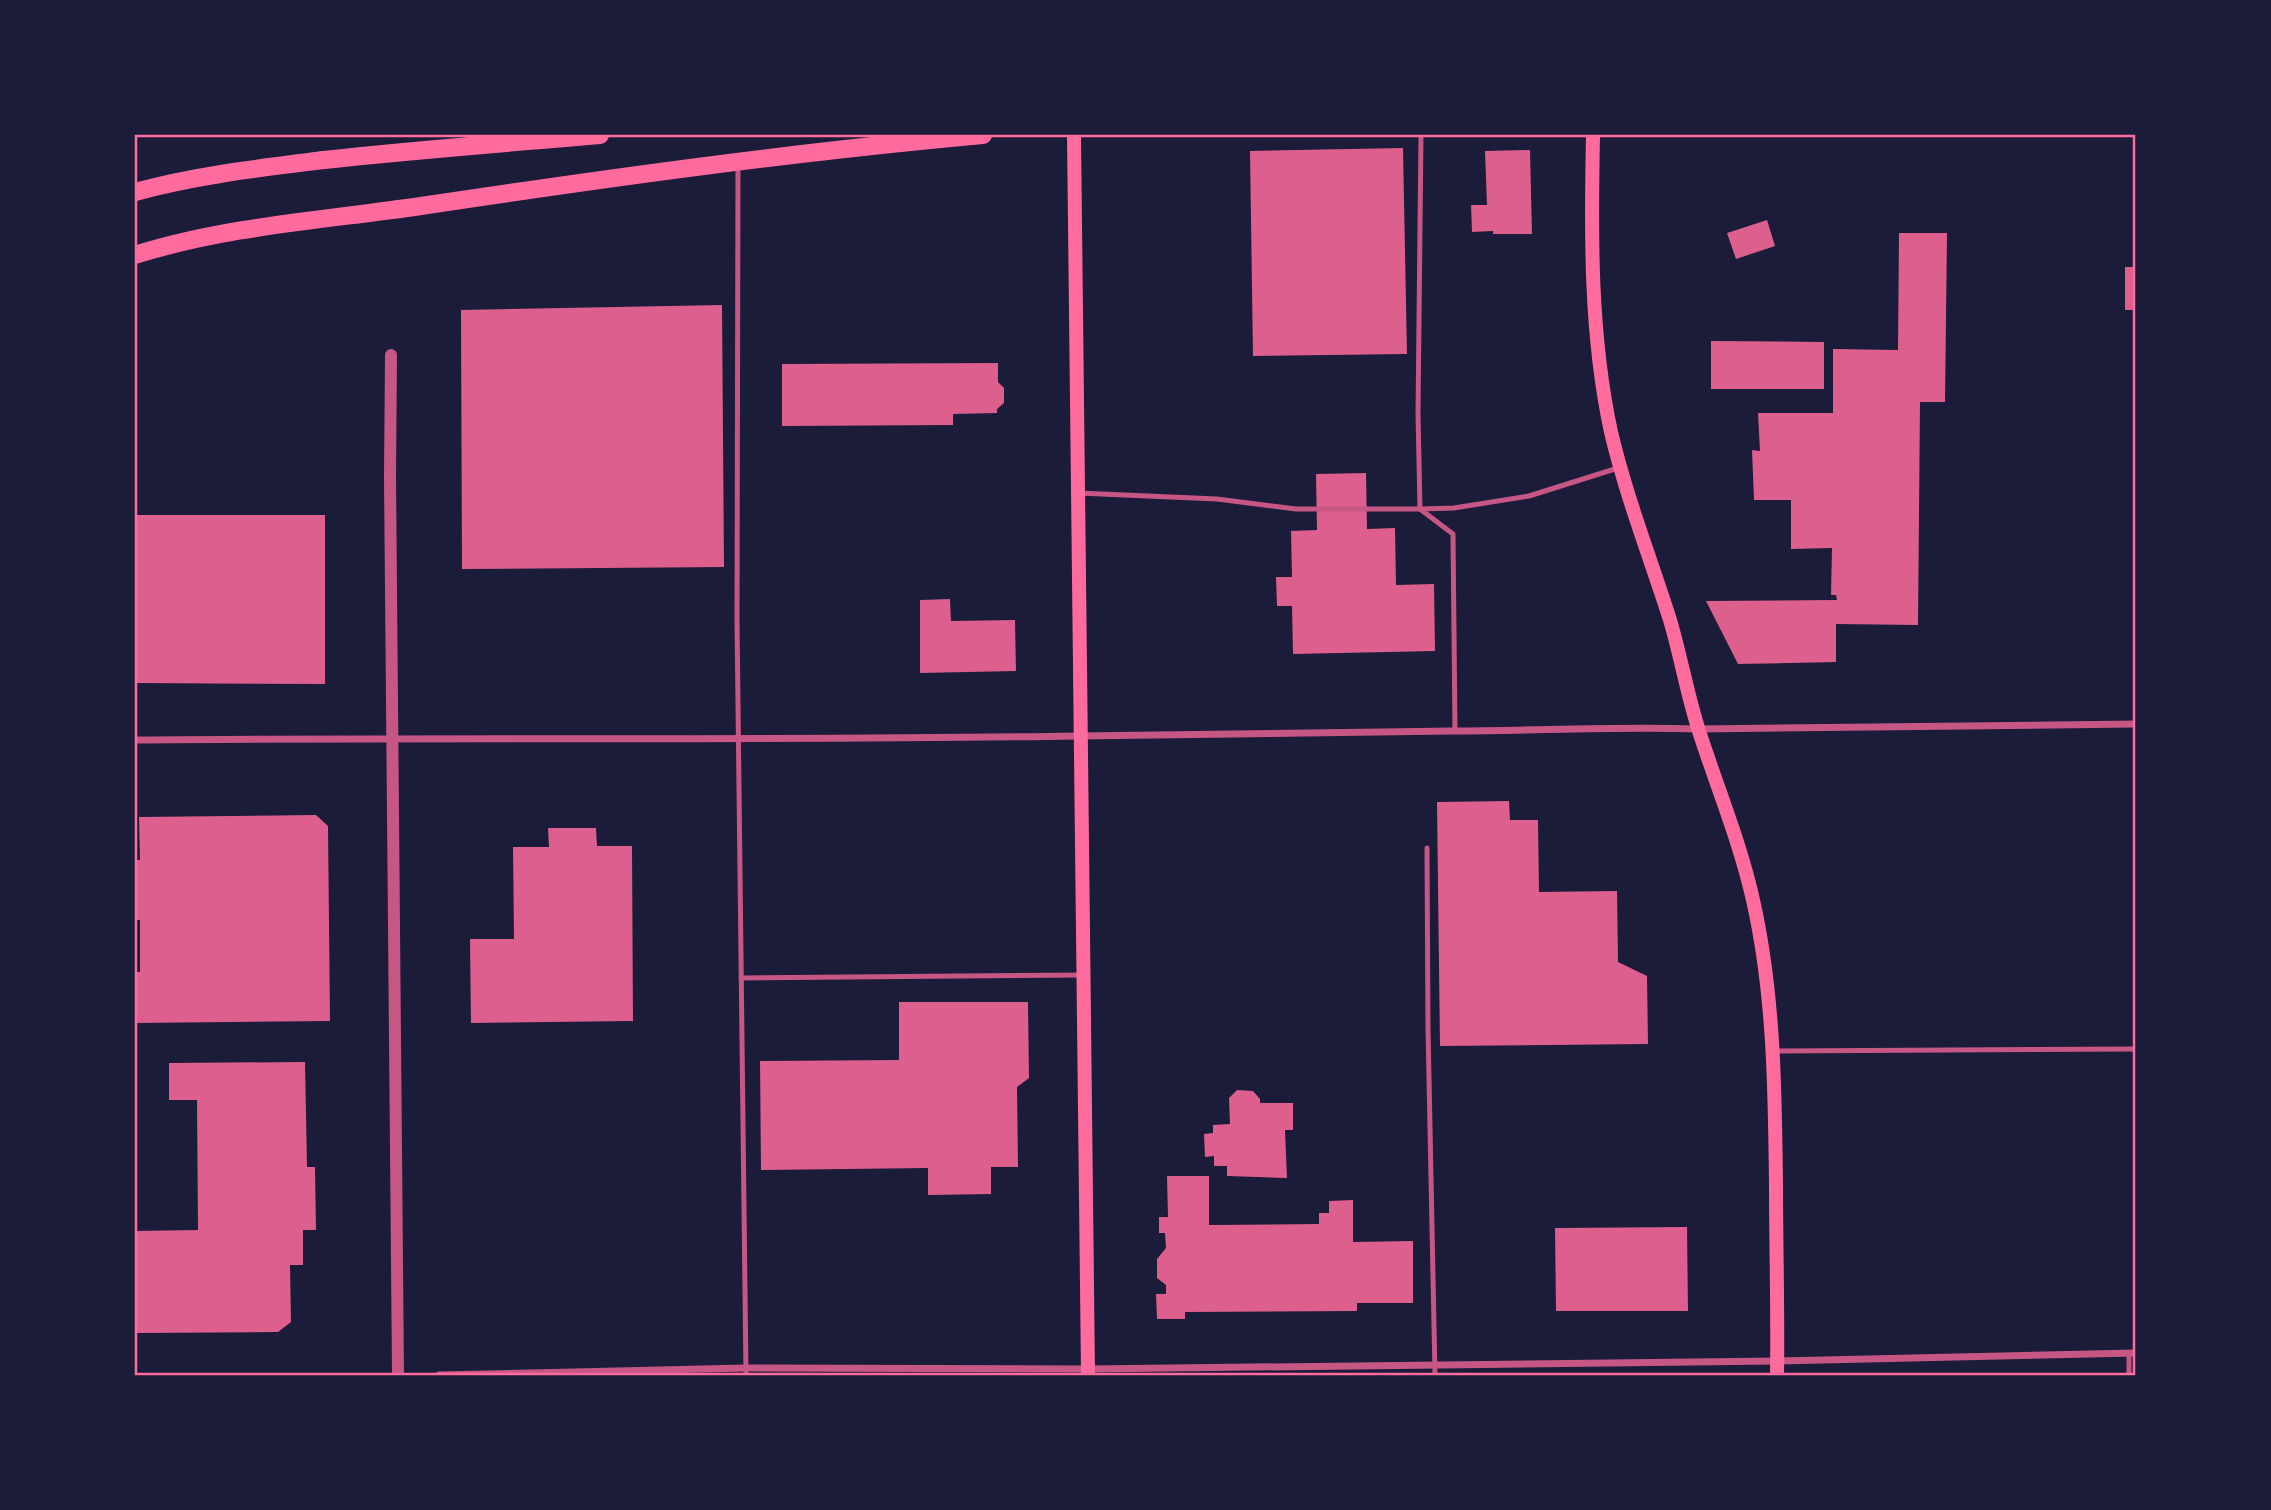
<svg xmlns="http://www.w3.org/2000/svg" width="2271" height="1510" font-family="'Nunito Sans',sans-serif">
  <style>
    .building { fill: #dd5f8e }
    .lines { fill: none; stroke-linecap: round; stroke-linejoin: round }
    .service { stroke: #c65784; stroke-width: 5 }
    .minor { stroke: #c65784; stroke-width: 7 }
    .tertiary { stroke: #c65784; stroke-width: 12 }
    .secondary { stroke: #ff6b9d; stroke-width: 14 }
    .primary { stroke: #ff6b9d; stroke-width: 18 }
    .neatline { fill: none; stroke: #ff6b9d; stroke-width: 2.5 }
  </style>
  <rect width="100%" height="100%" fill="#1b1b3a"/>
  <!-- building -->
  <g class="building">
    <path d="M1403,148L1407,354L1253,356L1250,151Z"/>
    <path d="M1530,150L1532,234H1493V231L1472,232L1471,205H1487L1485,151Z"/>
    <path d="M1767,220L1775,246L1736,259L1727,233Z"/>
    <path d="M1899,233H1947L1945,402H1920L1918,625L1836,624V662L1738,664L1706,601L1837,600L1836,595H1831L1832,548L1791,549V500H1754L1752,450L1760,451L1758,413H1833V349L1898,350Z"/>
    <rect x="2125" y="267" width="11" height="43"/>
    <path d="M722,305L724,567L462,569L461,310Z"/>
    <path d="M1711,341L1824,342V389H1711Z"/>
    <path d="M998,363V382L1004,388V403L997,409V413L953,414V425L782,426V364Z"/>
    <path d="M1366,473L1367,529L1395,528L1396,585L1434,584L1435,651L1293,654L1292,606H1277L1276,577H1292L1291,531L1317,530L1316,474Z"/>
    <path d="M135,515H325V684L135,683Z"/>
    <path d="M950,599L951,621L1015,620L1016,671L920,673V600Z"/>
    <path d="M1509,801L1510,820H1538L1539,892L1617,891L1618,962L1647,976L1648,1044L1440,1046L1437,802Z"/>
    <path d="M316,815L328,826L330,1021L135,1023V972H140V920H135V860H140L139,817Z"/>
    <path d="M548,828H596L597,846H632L633,1021L471,1023L470,939H514L513,847H549Z"/>
    <path d="M899,1002H1028L1029,1078L1017,1087L1018,1167H991V1194L928,1195V1168L761,1170L760,1061L899,1060Z"/>
    <path d="M305,1062L307,1167H315L316,1230H303V1265H290L291,1322L278,1332L135,1333V1231L198,1230L197,1100H169V1063Z"/>
    <path d="M1237,1090L1253,1091L1260,1099V1103H1293V1130H1285L1287,1178L1227,1176V1166H1214V1156L1205,1157L1204,1134L1213,1133V1125L1230,1124L1229,1098Z"/>
    <path d="M1167,1176H1209V1225L1319,1224V1213H1329V1201L1353,1200V1242L1413,1241V1303H1357V1311L1185,1312V1319H1157L1156,1294H1166V1285L1157,1278V1259L1166,1248L1165,1233H1159V1217H1168Z"/>
    <path d="M1687,1227L1688,1311H1556L1555,1228Z"/>
  </g>
  <g class="lines">
    <!-- service -->
    <g class="service">
      <path d="M1421,135L1418,414L1420,509L1454,508L1529,496L1618,468"/>
      <path d="M738,165L737,620L746,1375"/>
      <path d="M1078,493L1217,499L1296,509H1420L1453,534L1455,731"/>
      <path d="M1427,848L1428,1029L1435,1375"/>
      <path d="M741,978L1083,975"/>
      <path d="M1773,1051L2136,1049"/>
      <path d="M2129,1375V1353"/>
    </g>
    <!-- minor -->
    <g class="minor">
      <path d="M135,740C449,737 763,741 1078,736C1203,734 1329,732 1455,731C1536,731 1617,726 1698,729L2136,724"/>
      <path d="M439,1375L746,1368L1088,1369L1777,1361L2136,1353"/>
    </g>
    <!-- tertiary -->
    <path class="tertiary" d="M391,355L390,477L398,1375"/>
    <!-- secondary -->
    <g class="secondary">
      <path d="M1074,135L1088,1375"/>
      <path d="M1593,135C1591,234 1590,335 1611,432C1626,496 1650,557 1670,620C1681,657 1687,694 1699,731C1717,787 1740,842 1753,900C1774,993 1775,1090 1776,1185C1776,1248 1778,1312 1777,1375"/>
    </g>
    <!-- primary -->
    <g class="primary">
      <path d="M135,192C197,175 260,168 324,160C416,150 508,143 600,135"/>
      <path d="M135,255C227,226 326,220 421,206C608,178 795,152 983,135"/>
    </g>
  </g>
  <!-- border -->
  <rect width="2271" height="1510" fill="none" stroke="#1b1b3a" stroke-width="273"/>
  <rect x="136" y="136" width="1998" height="1238" class="neatline"/>
</svg>
